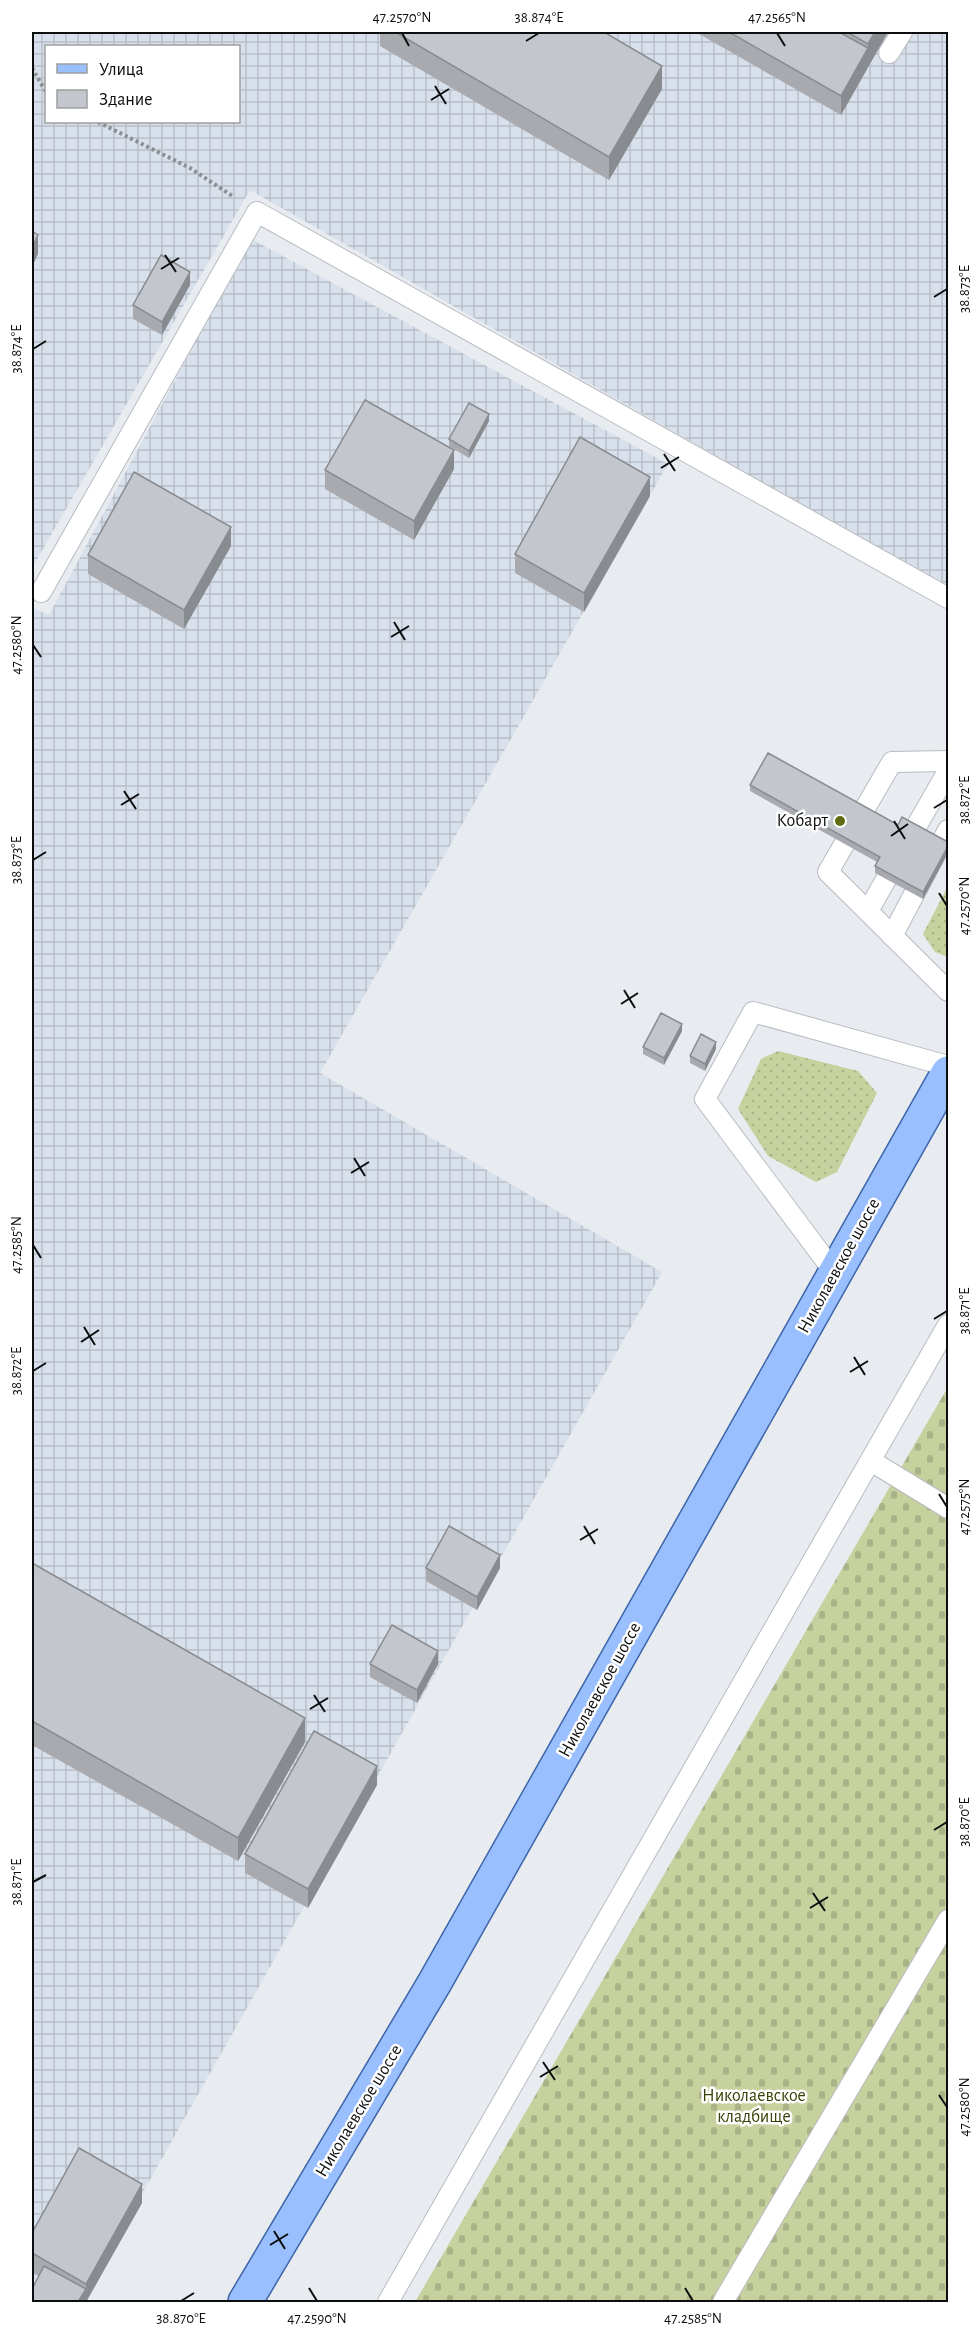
<svg xmlns="http://www.w3.org/2000/svg" width="980" height="2334" font-family="'Alegreya Sans',sans-serif">
  <style>
    .industrial { fill: url(#industrial-grid); fill-rule: evenodd }
    .grass { fill: url(#grass-dots) }
    .cemetery { fill: url(#cemetery-stones) }
    .lines { fill: none; stroke-linecap: round; stroke-linejoin: round }
    .lane-casing { stroke: #b8bcc1; stroke-width: 22 }
    .primary-casing { stroke: #3c65a9; stroke-width: 36 }
    .path { stroke: #8c8f92; stroke-width: 4; stroke-dasharray: 3 3; stroke-linecap: butt }
    .lane { stroke: #fff; stroke-width: 20 }
    .primary { stroke: #9abffe; stroke-width: 33 }
    .wall { fill: #a8aaaf }
    .shaded-wall { fill: #888b8f }
    .building { fill: #c3c6cc; stroke: #888b8f; stroke-width: 1.5 }
    .ticks { fill: none; stroke: #0b0d0e; stroke-width: 2 }
    .poi-dot { fill: #606b11; stroke: #fff; stroke-width: 2 }
    .labels { text-anchor: middle; dominant-baseline: central; stroke-width: 5; stroke-linejoin: round; paint-order: stroke }
    .poi-label { font-size: 18px; fill: #0b0d0e; stroke: #fff; text-anchor: end }
    .street-label { font-size: 18px; fill: #0b0d0e; stroke: #fff }
    .park-label { font-size: 18px; fill: #3a4006; stroke: #fff }
    .neatline { fill: none; stroke: #0b0d0e; stroke-width: 2 }
    .ticks-label { font-size: 15px; text-anchor: middle; fill: #0b0d0e }
  </style>
  <defs>
    <pattern id="industrial-grid" width="8" height="8" patternUnits="userSpaceOnUse" patternTransform="scale(1.5)"><rect width="8" height="8" fill="#d8e0ec"/><path d="M0 4h8M4 0v8" fill="none" stroke="#b8bfc9"/></pattern>
    <pattern id="grass-dots" width="8" height="8" patternUnits="userSpaceOnUse" patternTransform="scale(1.5)"><rect width="8" height="8" fill="#c7d19e"/><path d="M2 2h.1M6 6h.1" fill="none" stroke="#aab287" stroke-width="1.8" stroke-linecap="round"/></pattern>
    <pattern id="cemetery-stones" width="16" height="16" patternUnits="userSpaceOnUse" patternTransform="scale(1.5)"><rect width="16" height="16" fill="#c7d19e"/><path d="M2 7V4a2 2 0 0 1 4 0v3zM10 15v-3a2 2 0 0 1 4 0v3z" fill="#aab287"/></pattern>
  </defs>
  <rect width="100%" height="100%" fill="#e8ebf0"/>
  <!-- industrial -->
  <g class="industrial">
    <path d="M32,32H948V588L250,190L32,568ZM46,46H238V122H46Z"/>
    <path d="M251,239L668,464L320,1073L662,1272L81,2302H32V608L49,615Z"/>
  </g>
  <!-- grass -->
  <g class="grass">
    <path d="M948,886V957L935,952L923,934Z"/>
    <path d="M778,1051L858,1071L877,1093L837,1172L816,1182L768,1156L738,1109L761,1059Z"/>
  </g>
  <!-- cemetery -->
  <path class="cemetery" d="M948,1387V2302H415Z"/>
  <g class="lines">
    <defs>
      <g id="lane">
        <path d="M889,53L902,32"/>
        <path d="M41,592L257,212L948,598"/>
        <path d="M948,761L892,762L828,872L948,991"/>
        <path d="M868,911L948,771"/>
        <path d="M892,936L948,830"/>
        <path d="M835,1273L705,1099L753,1012L948,1066"/>
        <path d="M871,1461L948,1508"/>
        <path d="M388,2302L948,1325"/>
        <path d="M723,2302L948,1920"/>
      </g>
      <path id="primary" d="M245,2302L435,1982L948,1073"/>
    </defs>
    <!-- lane casing -->
    <use href="#lane" class="lane-casing"/>
    <!-- primary casing -->
    <use href="#primary" class="primary-casing"/>
    <!-- path -->
    <g class="path">
      <path d="M32,68L46,92"/>
      <path d="M98,122L190,168L234,197"/>
    </g>
    <!-- lane -->
    <use href="#lane" class="lane"/>
    <!-- primary -->
    <use href="#primary" class="primary"/>
  </g>
  <!-- wall -->
  <g class="wall">
    <path d="M380,32H604L662,89L609,180L380,46Z"/>
    <path d="M699,32H888L841,115L699,34Z"/>
    <path d="M190,285L162,335L133,319V305Z"/>
    <path d="M489,421L469,458L449,446V439Z"/>
    <path d="M454,469L414,540L325,489V470Z"/>
    <path d="M650,496L584,612L515,573V554Z"/>
    <path d="M231,546L184,629L88,574V555Z"/>
    <path d="M750,785L898,825L948,842L923,899L875,873V866L877,862L750,791Z"/>
    <path d="M682,1031L664,1065L643,1054V1047Z"/>
    <path d="M716,1049L705,1071L690,1063V1056Z"/>
    <path d="M32,1563L305,1742L238,1861L32,1745Z"/>
    <path d="M426,1568H500L477,1610L426,1581Z"/>
    <path d="M370,1664H438L417,1703L370,1677Z"/>
    <path d="M377,1785L308,1908L245,1873V1854Z"/>
    <path d="M142,2203L86,2302H32L39,2276L32,2272V2233Z"/>
  </g>
  <!-- shaded-wall -->
  <g class="shaded-wall">
    <path d="M875,32H888L841,115V96L868,48V44Z"/>
    <path d="M662,66V89L609,180V157Z"/>
    <path d="M38,235V254L32,267V248Z"/>
    <path d="M190,272V285L162,335V322Z"/>
    <path d="M489,414V421L469,458V451Z"/>
    <path d="M454,450V469L414,540V521Z"/>
    <path d="M650,477V496L584,612V593Z"/>
    <path d="M231,527V546L184,629V610Z"/>
    <path d="M948,846V853L923,899V892Z"/>
    <path d="M682,1024V1031L664,1065V1058Z"/>
    <path d="M716,1042V1049L705,1071V1064Z"/>
    <path d="M500,1555V1568L477,1610V1597Z"/>
    <path d="M438,1651V1664L417,1703V1690Z"/>
    <path d="M305,1718V1742L238,1861V1838Z"/>
    <path d="M377,1766V1785L308,1908V1889Z"/>
    <path d="M142,2184V2203L86,2302H78L86,2289V2284Z"/>
  </g>
  <!-- building -->
  <g class="building">
    <path d="M395,32H604L662,66L609,157Z"/>
    <path d="M729,32H839L868,48L841,96Z"/>
    <path d="M847,32H875L868,44Z"/>
    <path d="M32,231L38,235L32,248Z"/>
    <path d="M161,255L190,272L162,322L133,305Z"/>
    <path d="M365,400L454,450L414,521L325,470Z"/>
    <path d="M469,403L489,414L469,451L449,439Z"/>
    <path d="M580,437L650,477L584,593L515,554Z"/>
    <path d="M134,472L231,527L184,610L88,555Z"/>
    <path d="M768,753L898,825L902,817L948,842V846L923,892L875,866L880,857L750,785Z"/>
    <path d="M661,1013L682,1024L664,1058L643,1047Z"/>
    <path d="M701,1034L716,1042L705,1064L690,1056Z"/>
    <path d="M449,1526L500,1555L477,1597L426,1568Z"/>
    <path d="M32,1563L305,1718L238,1838L32,1721Z"/>
    <path d="M392,1625L438,1651L417,1690L370,1664Z"/>
    <path d="M314,1731L377,1766L308,1889L245,1854Z"/>
    <path d="M79,2148L142,2184L86,2284L32,2253V2233Z"/>
    <path d="M44,2266L86,2289L78,2302H32V2289Z"/>
  </g>
  <!-- ticks -->
  <path class="ticks" d="M402,33L409,46M777,33L785,46M526,41L539,33M435,86L446,104M431,100L449,89M165,255L176,272M161,269L179,258M934,297L947,289M33,349L46,341M664,454L675,471M661,468L679,457M394,622L405,640M391,637L409,626M33,645L41,657M124,791L136,809M121,805L139,794M934,808L947,800M894,821L905,839M891,836L908,824M33,860L46,852M939,893L947,906M624,990L635,1008M621,1004L638,993M354,1158L365,1176M351,1173L369,1162M33,1245L41,1258M934,1319L947,1311M84,1327L95,1345M81,1342L99,1330M854,1357L865,1375M33,1371L46,1363M850,1372L868,1361M939,1494L947,1507M584,1526L595,1544M580,1540L598,1529M314,1695L325,1712M310,1709L328,1698M934,1830L947,1822M33,1882L46,1875M813,1893L825,1911M810,1908L828,1897M543,2062L555,2080M540,2077L558,2066M939,2095L947,2107M274,2231L285,2249M270,2245L288,2234M309,2288L317,2301M685,2288L693,2301M181,2301L194,2293"/>
  <!-- markers -->
  <circle class="poi-dot" cx="840" cy="821" r="6"/>
  <g class="labels">
    <!-- poi labels -->
    <g class="poi-label">
      <text x="828" y="821">Кобарт</text>
    </g>
    <!-- street labels -->
    <g class="street-label">
      <text transform="translate(839 1266) rotate(-61)">Николаевское шоссе</text>
      <text transform="translate(600 1690) rotate(-61)">Николаевское шоссе</text>
      <text transform="translate(359 2111) rotate(-59)">Николаевское шоссе</text>
    </g>
    <!-- park labels -->
    <g class="park-label">
      <text x="754" y="2096">Николаевское<tspan x="754" dy="21">кладбище</tspan></text>
    </g>
  </g>
  <!-- border -->
  <rect width="980" height="2334" fill="none" stroke="#ffffff" stroke-width="66"/>
  <!-- legend -->
  <rect x="45" y="45" width="195" height="78" fill="#ffffff" stroke="#9d9e9f" stroke-width="1.5"/>
  <rect x="57" y="64" width="30" height="9" fill="#9abffe" stroke="#9d9e9f" stroke-width="1.5"/>
  <text x="99" y="75" font-size="18" fill="#0b0d0e">Улица</text>
  <rect x="57" y="90" width="30" height="18" fill="#c3c6cc" stroke="#9d9e9f" stroke-width="1.5"/>
  <text x="99" y="105" font-size="18" fill="#0b0d0e">Здание</text>
  <rect x="33" y="33" width="914" height="2268" class="neatline"/>
  <g class="ticks-label">
    <text x="402" y="22">47.2570°N</text>
    <text x="539" y="22">38.874°E</text>
    <text x="777" y="22">47.2565°N</text>
    <text transform="translate(964 289) rotate(-90)" y="5">38.873°E</text>
    <text transform="translate(16 349) rotate(-90)" y="5">38.874°E</text>
    <text transform="translate(16 645) rotate(-90)" y="5">47.2580°N</text>
    <text transform="translate(964 800) rotate(-90)" y="5">38.872°E</text>
    <text transform="translate(16 860) rotate(-90)" y="5">38.873°E</text>
    <text transform="translate(964 906) rotate(-90)" y="5">47.2570°N</text>
    <text transform="translate(16 1245) rotate(-90)" y="5">47.2585°N</text>
    <text transform="translate(964 1311) rotate(-90)" y="5">38.871°E</text>
    <text transform="translate(16 1371) rotate(-90)" y="5">38.872°E</text>
    <text transform="translate(964 1507) rotate(-90)" y="5">47.2575°N</text>
    <text transform="translate(964 1822) rotate(-90)" y="5">38.870°E</text>
    <text transform="translate(16 1882) rotate(-90)" y="5">38.871°E</text>
    <text transform="translate(964 2107) rotate(-90)" y="5">47.2580°N</text>
    <text x="181" y="2323">38.870°E</text>
    <text x="317" y="2323">47.2590°N</text>
    <text x="693" y="2323">47.2585°N</text>
  </g>
</svg>
